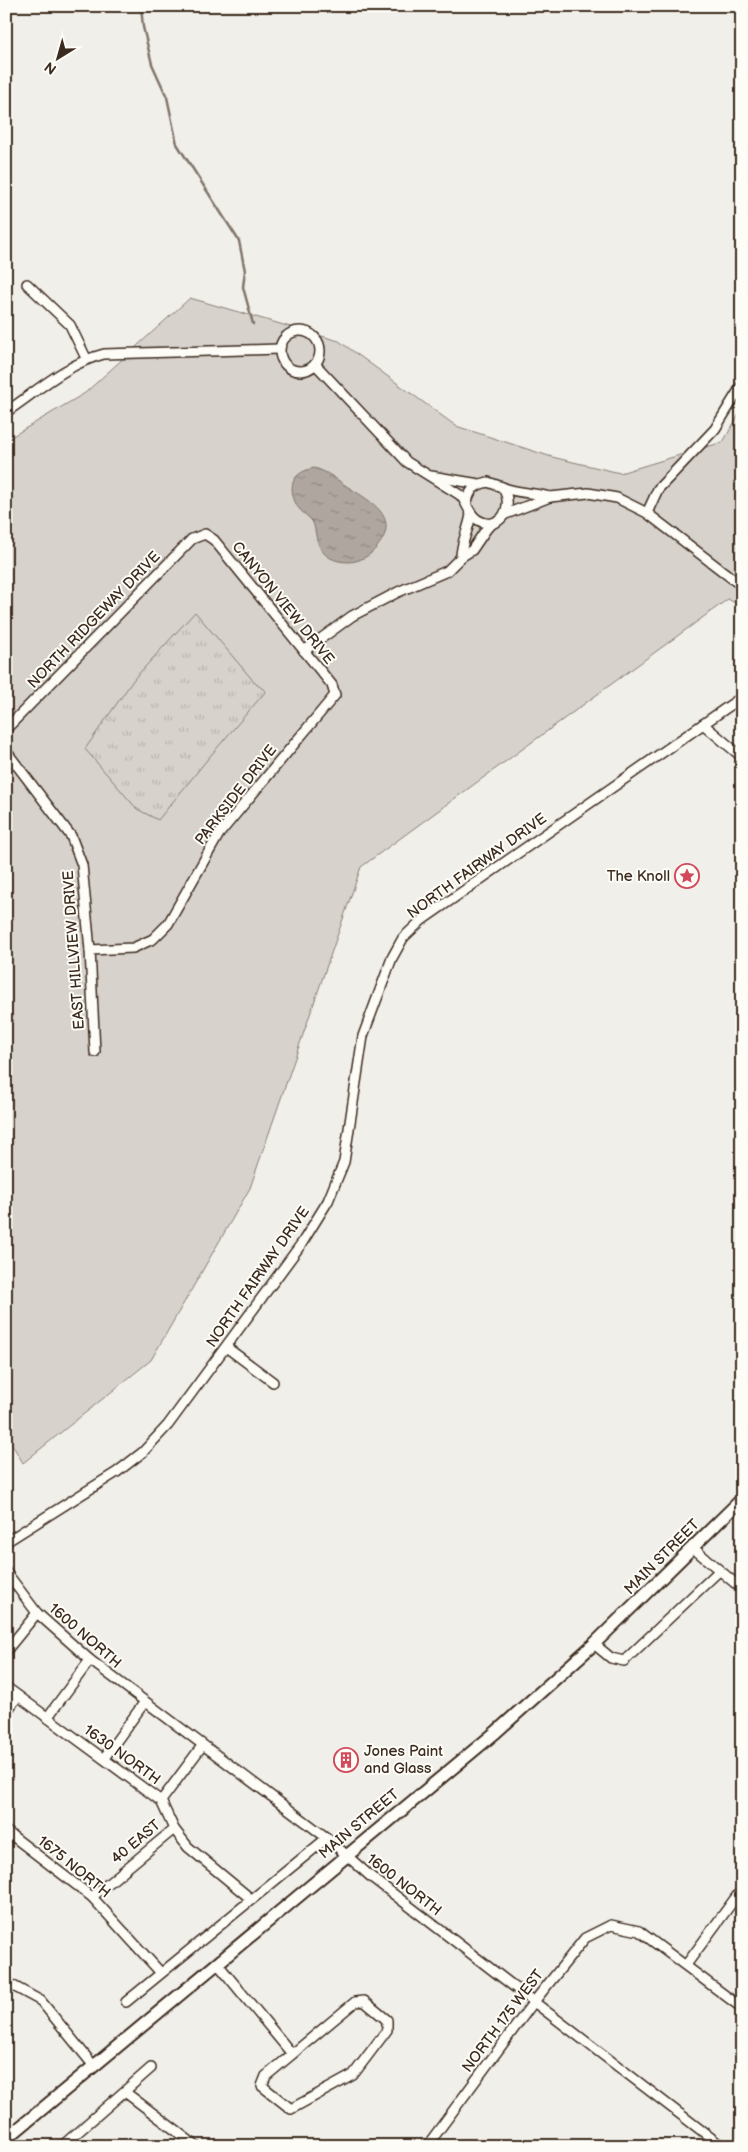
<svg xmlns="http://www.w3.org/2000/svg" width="748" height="2152" font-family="'Balsamiq Sans',sans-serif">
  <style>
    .green { fill: #d7d2cc; stroke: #897e75 }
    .park { fill: url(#park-tufts); stroke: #897e75 }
    .water { fill: url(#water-ripples); stroke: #80746b }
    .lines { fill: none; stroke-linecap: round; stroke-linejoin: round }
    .stream { stroke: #80746b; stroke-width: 2.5 }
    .minor-casing { stroke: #3b2a1e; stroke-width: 12 }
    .major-casing { stroke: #3b2a1e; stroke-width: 15 }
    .minor { stroke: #fdfcf7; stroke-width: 9 }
    .major { stroke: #fdfcf7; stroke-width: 11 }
    .labels { text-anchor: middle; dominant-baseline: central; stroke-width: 4; stroke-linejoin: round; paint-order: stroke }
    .street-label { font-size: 15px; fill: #3b2a1e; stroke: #fdfcf7 }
    .poi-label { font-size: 15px; fill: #3b2a1e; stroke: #fdfcf7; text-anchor: end }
  </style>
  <defs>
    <pattern id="park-tufts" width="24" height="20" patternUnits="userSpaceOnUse" patternTransform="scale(1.25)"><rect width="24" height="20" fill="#d7d2cc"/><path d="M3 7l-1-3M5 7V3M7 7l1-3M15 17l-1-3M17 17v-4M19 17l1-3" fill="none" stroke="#b9b4af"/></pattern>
    <pattern id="water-ripples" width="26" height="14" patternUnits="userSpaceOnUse" patternTransform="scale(1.25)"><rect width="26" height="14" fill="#aea69f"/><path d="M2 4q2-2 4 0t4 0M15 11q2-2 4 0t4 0" fill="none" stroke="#8f8781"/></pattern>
  </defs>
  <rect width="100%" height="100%" fill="#f1efea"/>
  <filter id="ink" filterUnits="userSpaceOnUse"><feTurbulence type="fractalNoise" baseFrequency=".02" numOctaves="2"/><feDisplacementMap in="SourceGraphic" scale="10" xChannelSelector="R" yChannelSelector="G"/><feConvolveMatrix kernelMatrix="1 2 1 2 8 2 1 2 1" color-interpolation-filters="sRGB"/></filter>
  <g filter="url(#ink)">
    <!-- green -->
    <path class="green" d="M190,298L339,341L456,426L552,457L620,473L723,442L742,409V607L728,599L361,867L250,1188L151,1360L23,1463L6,1434V440L85,393Z"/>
    <!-- park -->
    <path class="park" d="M195,612L256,684L266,691L211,755L158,820L137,809L85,749L134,679Z"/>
    <!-- water -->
    <path class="water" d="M314,468C327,471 337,480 348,487C370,501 402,517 377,547C370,556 359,562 348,562C334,562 322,556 318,543C315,536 316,528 312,521C307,515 299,511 296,504C287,484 294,472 314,468Z"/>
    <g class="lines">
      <!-- stream -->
      <path class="stream" d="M141,6L143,27L152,64L167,97L177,144L239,241L245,271L243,287L253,324"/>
      <defs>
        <g id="minor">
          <path d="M27,284L70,325L86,358"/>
          <circle cx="300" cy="351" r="20"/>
          <path d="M315,364L407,462L460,495C468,503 468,514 478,520C500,533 516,506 502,487L488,482C475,485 470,489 467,502"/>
          <path d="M6,412C37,391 68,363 104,354L279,349"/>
          <path d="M431,476L479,484"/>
          <path d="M502,487C518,494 534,492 550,497"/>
          <path d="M647,513L658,489L715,429L742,385"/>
          <path d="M506,514L550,497L588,493L617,498L647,513L742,586"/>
          <path d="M461,557C461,542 469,529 471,514"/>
          <path d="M304,651L352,616L398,592L447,571L461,557L472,550L487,528L495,522"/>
          <path d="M703,724L742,757"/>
          <path d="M6,729L192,539L205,534L214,540L332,685L335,695L219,834L168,924L153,939L133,948L90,950"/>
          <path d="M6,751L71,836L82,865L90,950L95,1052"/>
          <path d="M226,1347L273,1382"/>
          <path d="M6,1542L117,1472L143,1452L168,1425L302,1243L328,1201L344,1162L363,1036L392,958L403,938L422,920L742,697"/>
          <path d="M693,1548L742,1589"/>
          <path d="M6,1572L37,1613L90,1660L327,1838L370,1876L719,2144L729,2146"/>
          <path d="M594,1644L611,1658L624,1661L719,1571"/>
          <path d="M6,1651L37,1613"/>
          <path d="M6,1687L161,1801L174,1829L188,1847L251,1899"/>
          <path d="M6,1712L18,1696"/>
          <path d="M47,1718L90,1660"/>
          <path d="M104,1758L144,1703"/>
          <path d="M161,1801L202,1746"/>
          <path d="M6,1831L92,1897L161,1973"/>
          <path d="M92,1897L174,1829"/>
          <path d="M217,1963L292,2054"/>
          <path d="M686,1965L742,1889"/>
          <path d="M6,1982L41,2001L93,2065"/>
          <path d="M364,2001L387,2020V2030L353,2075L291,2109L262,2086L266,2076L355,2002Z"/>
          <path d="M126,2002L327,1838"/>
          <path d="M125,2092L196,2146"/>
          <path d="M62,2146L151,2068"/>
          <path d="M427,2146L533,2003L585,1938L611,1925L639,1931L742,2008"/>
        </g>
        <path id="major" d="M6,2139L496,1732L594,1644L742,1499"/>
      </defs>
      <!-- minor casing -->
      <use href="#minor" class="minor-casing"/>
      <!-- major casing -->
      <use href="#major" class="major-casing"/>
      <!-- minor -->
      <use href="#minor" class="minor"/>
      <!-- major -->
      <use href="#major" class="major"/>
    </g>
  </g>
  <!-- icons -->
  <defs>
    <symbol id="sight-ring" viewBox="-11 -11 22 22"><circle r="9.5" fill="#fdfcf7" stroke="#d1495b" stroke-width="1.5"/><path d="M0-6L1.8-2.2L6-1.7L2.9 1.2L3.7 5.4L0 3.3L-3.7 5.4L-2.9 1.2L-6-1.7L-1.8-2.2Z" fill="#d1495b"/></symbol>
    <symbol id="building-ring" viewBox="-11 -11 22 22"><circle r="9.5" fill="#fdfcf7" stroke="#d1495b" stroke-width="1.5"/><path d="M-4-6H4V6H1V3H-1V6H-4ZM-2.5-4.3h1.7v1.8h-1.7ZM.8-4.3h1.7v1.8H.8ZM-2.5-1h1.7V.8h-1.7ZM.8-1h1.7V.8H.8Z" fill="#d1495b"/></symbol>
  </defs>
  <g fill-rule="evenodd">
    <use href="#sight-ring" x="673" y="862" width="28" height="28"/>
    <use href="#building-ring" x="332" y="1746" width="28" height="28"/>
  </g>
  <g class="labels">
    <!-- street labels -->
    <g class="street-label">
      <text transform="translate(283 603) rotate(51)">CANYON VIEW DRIVE</text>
      <text transform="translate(94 620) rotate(-46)">NORTH RIDGEWAY DRIVE</text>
      <text transform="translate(236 795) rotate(-52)">PARKSIDE DRIVE</text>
      <text transform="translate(477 866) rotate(-36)">NORTH FAIRWAY DRIVE</text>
      <text transform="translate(74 950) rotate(-94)">EAST HILLVIEW DRIVE</text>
      <text transform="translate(258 1277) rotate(-55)">NORTH FAIRWAY DRIVE</text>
      <text transform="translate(662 1557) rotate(-45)">MAIN STREET</text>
      <text transform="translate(85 1636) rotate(41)">1600 NORTH</text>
      <text transform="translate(122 1755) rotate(36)">1630 NORTH</text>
      <text transform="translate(359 1824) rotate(-40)">MAIN STREET</text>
      <text transform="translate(136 1842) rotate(-40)">40 EAST</text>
      <text transform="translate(74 1867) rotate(39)">1675 NORTH</text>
      <text transform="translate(404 1885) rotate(38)">1600 NORTH</text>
      <text transform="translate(503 2021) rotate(-53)">NORTH 175 WEST</text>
    </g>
    <!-- poi labels -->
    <g class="poi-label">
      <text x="670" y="876">The Knoll</text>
      <text x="364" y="1751" text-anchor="start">Jones Paint<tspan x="364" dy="17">and Glass</tspan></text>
    </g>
  </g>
  <!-- margin -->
  <rect width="748" height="2152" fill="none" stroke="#fdfcf7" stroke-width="25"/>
  <rect x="12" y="12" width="723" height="2127" fill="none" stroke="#3b2a1e" stroke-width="2" filter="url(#ink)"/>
  <!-- north arrow -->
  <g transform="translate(58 58) rotate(217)" stroke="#fdfcf7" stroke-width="4" paint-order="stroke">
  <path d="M0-4L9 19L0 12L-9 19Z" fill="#3b2a1e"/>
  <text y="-8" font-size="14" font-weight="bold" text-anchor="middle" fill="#3b2a1e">N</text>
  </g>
</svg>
